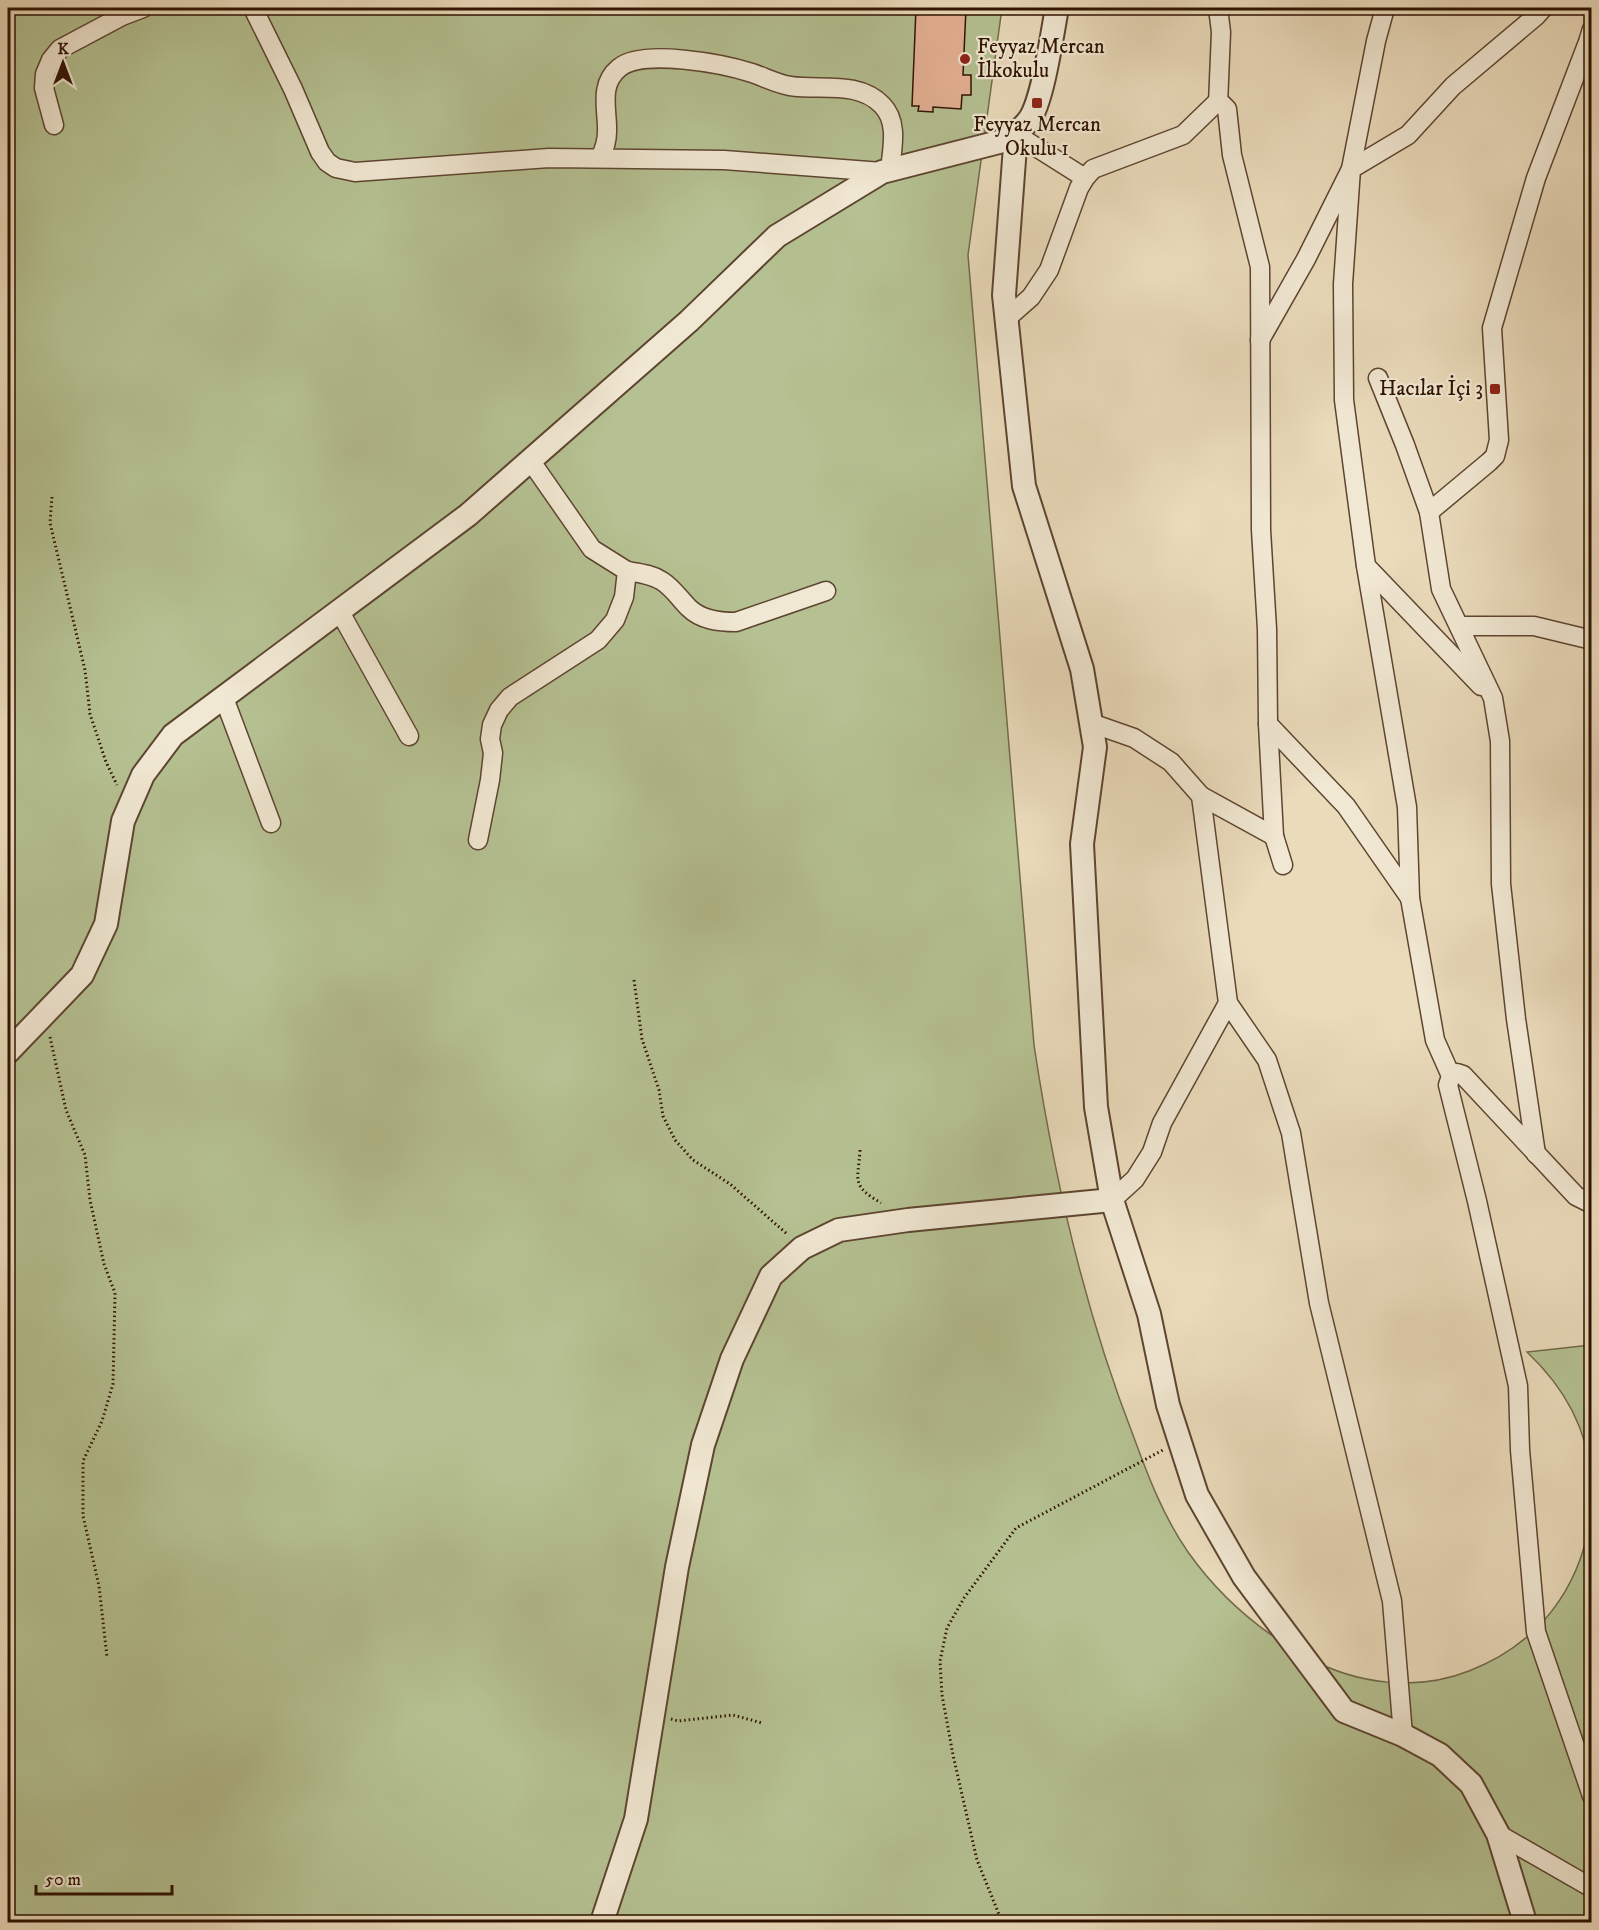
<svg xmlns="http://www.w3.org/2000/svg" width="1599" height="1930" font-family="'IM FELL DW Pica',serif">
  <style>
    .green { fill: #b5c192; stroke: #726a4a; stroke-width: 1.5 }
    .building { fill: #e4b194; stroke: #2f1302; stroke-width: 1.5 }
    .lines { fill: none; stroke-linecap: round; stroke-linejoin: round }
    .minor-casing { stroke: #5e4530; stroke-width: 21 }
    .tertiary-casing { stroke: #5e4530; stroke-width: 26 }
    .path { stroke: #2f1302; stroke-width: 3; stroke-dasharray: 1.5 3; stroke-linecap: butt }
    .minor { stroke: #f1e8d3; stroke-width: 18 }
    .tertiary { stroke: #f1e8d3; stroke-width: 22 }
    .poi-dot { fill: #8f2418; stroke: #f1e8d3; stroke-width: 2 }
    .labels { text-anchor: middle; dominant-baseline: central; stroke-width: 4.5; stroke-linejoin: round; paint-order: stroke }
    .poi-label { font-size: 21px; fill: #2f1302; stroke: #f1e8d3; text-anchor: start }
  </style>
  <rect width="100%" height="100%" fill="#eadbbb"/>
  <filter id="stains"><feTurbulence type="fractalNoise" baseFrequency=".00333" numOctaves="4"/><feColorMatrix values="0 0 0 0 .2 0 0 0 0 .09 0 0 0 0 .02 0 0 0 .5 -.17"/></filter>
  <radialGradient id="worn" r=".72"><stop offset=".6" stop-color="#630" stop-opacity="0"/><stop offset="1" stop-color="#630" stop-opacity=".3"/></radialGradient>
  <!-- green -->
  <g class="green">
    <path d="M8,8H1002L968,255L1034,1045C1054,1178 1084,1309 1133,1435C1148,1476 1163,1516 1188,1552C1219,1596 1261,1632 1308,1658C1357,1684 1416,1692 1469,1671C1539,1644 1581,1588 1591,1514V1922H8Z"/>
    <path d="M1591,1345H1592L1591,1477C1587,1427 1563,1386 1527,1352Z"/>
  </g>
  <!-- building -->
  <path class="building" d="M916,8H966L963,75H971V95H962L961,109L933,107V112L918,111L919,106H912Z"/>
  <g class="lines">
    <defs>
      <g id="minor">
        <path d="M253,8L293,89L320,152L327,162L336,168L355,172L549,158L724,160L882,172"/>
        <path d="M1218,8L1221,32L1218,104"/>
        <path d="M54,125L44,88L45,74L51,60L60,49L122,16L143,8"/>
        <path d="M1017,135L1085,178"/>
        <path d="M600,158C604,150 607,142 607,132C608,111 598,85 619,68C642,48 724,64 752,73C764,77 777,84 790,86C820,91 858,80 882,105C899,122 892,149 890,170"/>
        <path d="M1006,319L1031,297L1049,270L1079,188L1085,178L1093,169L1183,135L1215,104H1222L1227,109L1232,155L1260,267L1261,530L1267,629L1268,724L1274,836L1283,865"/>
        <path d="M1260,340L1306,259L1351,169L1376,41L1385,8"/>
        <path d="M1378,378L1405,445L1429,512L1441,589L1493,698L1500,741L1501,884L1516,1019L1536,1154"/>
        <path d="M1429,512L1489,462L1495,456L1499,440L1492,328L1536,178L1588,42L1592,29"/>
        <path d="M1366,566L1481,686"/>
        <path d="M627,571C639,573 651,574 662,581C673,588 680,599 689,608C701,620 719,622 736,622L826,591"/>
        <path d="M340,612L409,736"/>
        <path d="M1459,626H1534L1592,640"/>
        <path d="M224,698L271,823"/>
        <path d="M1091,723L1134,738L1171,762L1201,796L1228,1003L1267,1060L1291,1133L1319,1303L1392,1601L1403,1735"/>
        <path d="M1268,724L1346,806L1410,898"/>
        <path d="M1201,796L1274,836"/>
        <path d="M478,840L490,780L493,753L490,739L492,725L499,710L510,697L598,640L615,620L624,597L627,571L592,549L530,460"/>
        <path d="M1451,1076L1435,1040L1410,898L1407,807L1366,566L1344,400L1343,284L1351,169L1408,135L1453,86L1536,16L1543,8"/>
        <path d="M1112,1200L1135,1179L1152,1152L1162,1123L1228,1003"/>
        <path d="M1592,1204L1576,1196L1463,1075L1457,1073L1451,1076L1448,1085L1477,1201L1518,1386L1520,1450L1536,1632L1592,1796"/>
        <path d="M1498,1834L1592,1888"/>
      </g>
      <g id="tertiary">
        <path d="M1016,133L1004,295L1024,486L1082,669L1095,747L1082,844L1096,1107L1112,1200L1149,1314L1168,1405L1197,1495L1244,1577L1344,1711L1403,1735L1440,1755L1471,1784L1498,1834L1525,1922"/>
        <path d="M8,1052L82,975L106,924L123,821L143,775L173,735L468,515L689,321L777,236L882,172L999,142C1010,136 1021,131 1029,120C1043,101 1052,34 1057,8"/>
        <path d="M602,1922L636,1819L677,1567L703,1445L732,1359L771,1276L802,1248L839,1230L908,1220L1112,1200"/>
      </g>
    </defs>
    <!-- minor casing -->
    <use href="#minor" class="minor-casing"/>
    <!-- tertiary casing -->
    <use href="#tertiary" class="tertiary-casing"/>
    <!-- path -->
    <g class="path">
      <path d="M52,497L50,523L85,670L90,714L106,762L117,785"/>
      <path d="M634,980L642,1039L659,1090L663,1116L675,1140L693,1160L730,1184L787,1234"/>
      <path d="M50,1037L66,1110L85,1155L90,1200L104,1264L115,1293L113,1384L102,1421L83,1461V1516L99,1586L107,1657"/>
      <path d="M860,1150C858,1182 851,1185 881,1203"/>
      <path d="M671,1719L678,1721L733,1715L762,1723"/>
      <path d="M1002,1922L977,1860L953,1755L942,1695L940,1661L947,1628L964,1598L1016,1528L1163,1450"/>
    </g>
    <!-- minor -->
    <use href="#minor" class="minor"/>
    <!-- tertiary -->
    <use href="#tertiary" class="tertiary"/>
  </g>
  <!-- markers -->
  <g class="poi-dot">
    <circle cx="965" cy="59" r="6"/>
    <rect x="1031" y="97" width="12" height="12" rx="3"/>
    <rect x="1489" y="383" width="12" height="12" rx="3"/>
  </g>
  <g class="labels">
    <!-- poi labels -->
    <g class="poi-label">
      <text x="977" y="47">Feyyaz Mercan<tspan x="977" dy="24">İlkokulu</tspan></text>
      <text x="1037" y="125" text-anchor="middle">Feyyaz Mercan<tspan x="1037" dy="24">Okulu 1</tspan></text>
      <text x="1483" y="389" text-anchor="end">Hacılar İçi 3</text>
    </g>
  </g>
  <!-- margin -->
  <rect width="1599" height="1930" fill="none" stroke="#eadbbb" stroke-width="30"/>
  <rect x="9" y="9" width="1581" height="1912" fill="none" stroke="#2f1302" stroke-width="3"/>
  <rect x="15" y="15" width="1569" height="1900" fill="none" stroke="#2f1302" stroke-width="1.5"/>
  <!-- north arrow -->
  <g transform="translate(63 63)" stroke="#f1e8d3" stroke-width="4.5" paint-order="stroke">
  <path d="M0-4.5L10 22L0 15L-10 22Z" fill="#2f1302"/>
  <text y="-9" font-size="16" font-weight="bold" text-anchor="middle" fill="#2f1302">K</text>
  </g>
  <!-- scale -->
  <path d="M36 1885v9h136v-9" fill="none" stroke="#2f1302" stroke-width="3"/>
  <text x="45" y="1885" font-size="18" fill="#2f1302" stroke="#f1e8d3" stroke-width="4.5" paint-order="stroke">50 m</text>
  <rect width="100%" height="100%" filter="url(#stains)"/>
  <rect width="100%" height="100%" fill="url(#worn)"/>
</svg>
